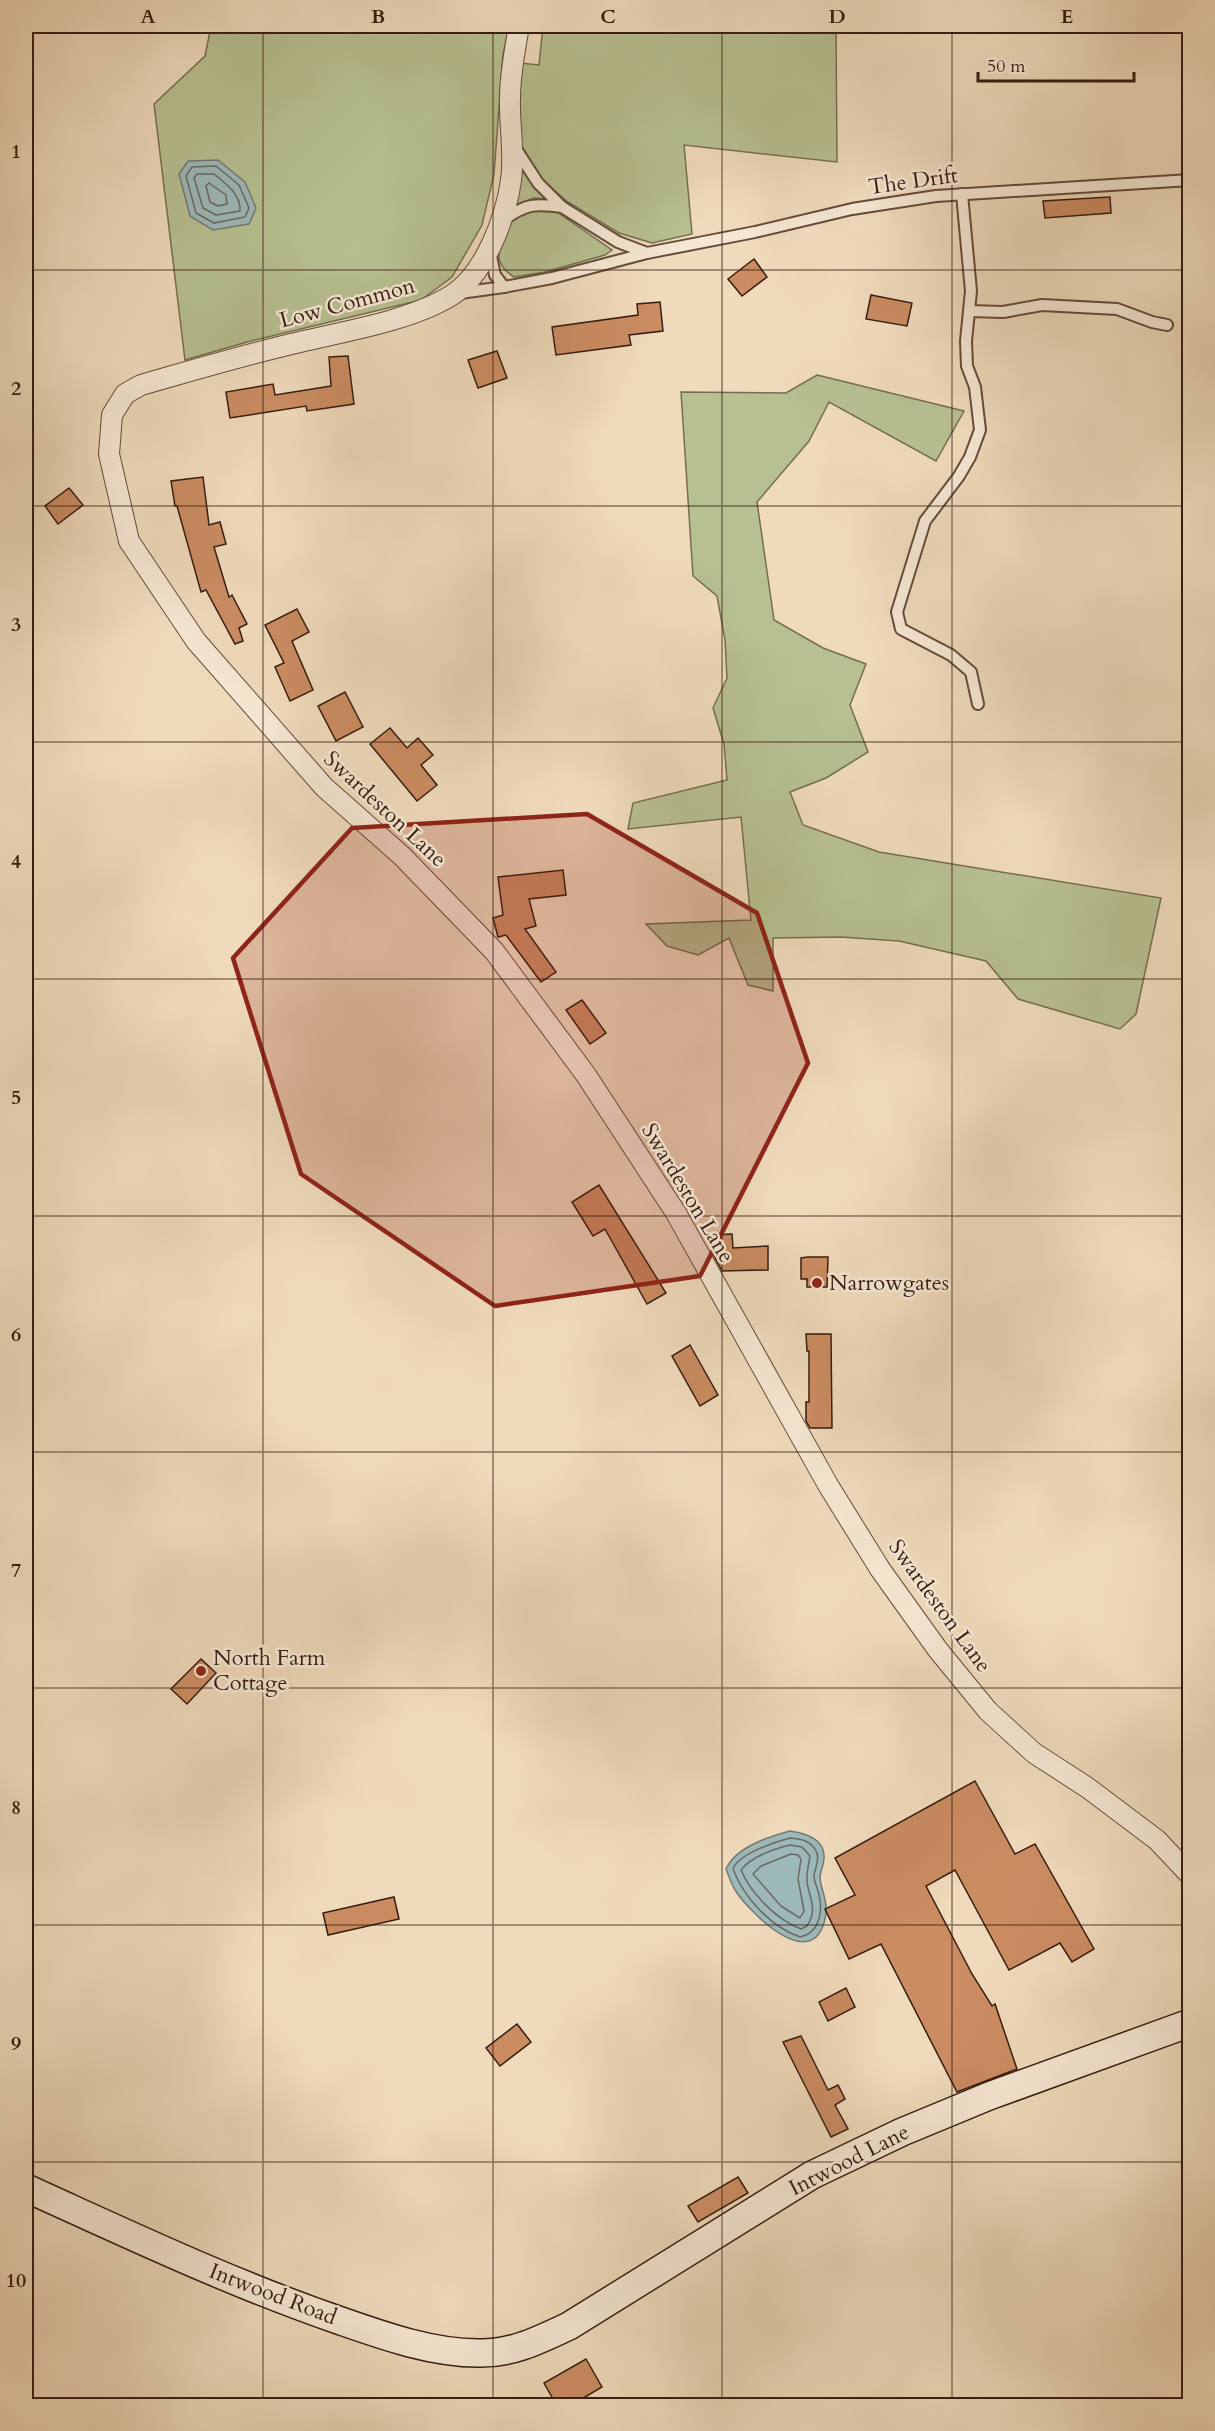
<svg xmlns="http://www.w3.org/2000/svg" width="1215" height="2431" font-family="Cardo,serif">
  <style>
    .green { fill: #b7c091; stroke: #766e50; stroke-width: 1.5 }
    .water { fill: #9db8b9; stroke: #747a75; stroke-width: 1.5 }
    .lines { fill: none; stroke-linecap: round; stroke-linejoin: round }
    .shore { stroke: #6a6a64; stroke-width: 1.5 }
    .building { fill: #cb8c62; stroke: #361c10; stroke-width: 1.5 }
    .lane-casing { stroke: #644c3b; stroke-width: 14 }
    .street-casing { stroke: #644c3b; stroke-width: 22 }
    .secondary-casing { stroke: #361c10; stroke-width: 30 }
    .lane { stroke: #f5e7d3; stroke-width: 10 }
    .street { stroke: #f5e7d3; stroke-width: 20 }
    .secondary { stroke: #f5e7d3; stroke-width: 27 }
    .marked { fill: #8f2418; fill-opacity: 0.2; stroke: #8f2418; stroke-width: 4.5; stroke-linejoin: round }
    .grid { fill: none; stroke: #361c10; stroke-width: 1.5; stroke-opacity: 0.55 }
    .poi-dot { fill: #8f2418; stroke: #f5e7d3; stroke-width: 2 }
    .labels { text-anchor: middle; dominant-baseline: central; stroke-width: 5; stroke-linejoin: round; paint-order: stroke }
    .street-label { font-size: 22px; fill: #361c10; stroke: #f5e7d3 }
    .poi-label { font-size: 22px; fill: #361c10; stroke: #f5e7d3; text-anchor: start }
    .neatline { fill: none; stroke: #361c10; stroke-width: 2 }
    .grid-label { font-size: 20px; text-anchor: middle; font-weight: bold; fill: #361c10 }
  </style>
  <rect width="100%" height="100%" fill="#efdabb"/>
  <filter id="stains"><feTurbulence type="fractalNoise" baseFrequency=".00333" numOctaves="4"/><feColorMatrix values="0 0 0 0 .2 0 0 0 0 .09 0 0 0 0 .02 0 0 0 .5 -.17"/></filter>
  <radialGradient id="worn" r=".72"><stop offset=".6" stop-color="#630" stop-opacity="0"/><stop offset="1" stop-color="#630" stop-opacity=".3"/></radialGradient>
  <!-- green -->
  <g class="green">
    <path d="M211,26H509L503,55L494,174L482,225L452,277L421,300L247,342L185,360L154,104L205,56Z"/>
    <path d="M543,26H836L837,162L684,145L692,234L652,243L619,233L568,202L542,180L521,145L518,120L520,63L539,65Z"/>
    <path d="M517,163L546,199L534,198L513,206Z"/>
    <path d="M537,208L557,212L612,250L605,255L545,272L514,277C497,266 496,256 503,237C505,231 507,225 511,220C518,214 528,212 537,208Z"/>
    <path d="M817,375L964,411L936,461L829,402L809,441L757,502L774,620L823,648L866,664L850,705L868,752L826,778L790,792L803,825L879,852L1161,898L1136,1014L1120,1029L1018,999L986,961L899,941L841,937L773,938V991L748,985L729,938L698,955L667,946L646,924L751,920L741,817L628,829L633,803L727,780L724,744L713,708L727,678L725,640L717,596L693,576L681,392L786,393Z"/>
  </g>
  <!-- water -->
  <g class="water">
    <path d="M218,160L245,182L256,208L249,224L213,230L190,216L179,174L188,161Z"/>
    <path d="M790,1831C804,1833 823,1838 824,1855C825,1863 820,1871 820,1878C822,1894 830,1905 824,1923C809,1972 749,1912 735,1890C731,1883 729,1876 726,1869C736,1847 768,1837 790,1831Z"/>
  </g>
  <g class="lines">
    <!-- shore -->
    <g class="shore">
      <path d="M192,167L216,166L239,185L249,208L245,217L214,223L196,213L186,176Z"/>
      <path d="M197,174H214C226,184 241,194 240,211L216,215L203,208L194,178Z"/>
      <path d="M209,183L226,195L227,204L218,206L210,202L206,186Z"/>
      <path d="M790,1838C800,1839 809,1840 815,1849C821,1857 815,1867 814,1876C814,1882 818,1889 819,1895C823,1911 820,1933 800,1937C771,1927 744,1898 733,1869C738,1854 775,1842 790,1838Z"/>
      <path d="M790,1845L802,1847L810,1856C809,1863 807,1870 807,1877C806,1895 820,1906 807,1926L801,1929C777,1920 751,1894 741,1870C751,1857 774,1849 790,1845Z"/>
      <path d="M791,1854L798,1855L801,1859L798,1879L804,1911L800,1918L781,1906L753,1874L761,1866Z"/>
    </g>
  </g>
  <!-- building -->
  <g class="building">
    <path d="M1110,197L1111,213L1045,218L1043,201Z"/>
    <path d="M754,259L767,277L742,296L728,279Z"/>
    <path d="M871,295L912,303L907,326L866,319Z"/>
    <path d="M660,302L663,331L629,335L631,345L556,355L552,327L638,315L637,304Z"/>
    <path d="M497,351L507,378L478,388L468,360Z"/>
    <path d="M348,356L354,404L307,411L306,406L230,418L226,392L273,384L275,395L331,386L329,357Z"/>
    <path d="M203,477L209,525L220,522L226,544L214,547L229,597L232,595L247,624L239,628L243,641L235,644L206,590L201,592L177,506H175L171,481Z"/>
    <path d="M69,488L83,505L58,524L45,506Z"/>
    <path d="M297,609L309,632L292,641L313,690L290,701L275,667L284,663L265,625Z"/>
    <path d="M345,692L363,727L336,741L318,706Z"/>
    <path d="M390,728L407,748L418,738L433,755L421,765L437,785L417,801L370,744Z"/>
    <path d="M563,870L566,895L529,899L536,926L525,929L556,972L541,982L506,935L498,937L493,918L503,915L498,877Z"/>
    <path d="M582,1000L606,1033L590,1044L566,1010Z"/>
    <path d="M599,1185L666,1293L647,1304L605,1229L593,1236L572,1202Z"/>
    <path d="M732,1234L733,1248L768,1246V1270L722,1271L714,1256L713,1235Z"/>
    <path d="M808,1257H828L827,1287H807V1279H801V1258Z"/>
    <path d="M806,1334H831L832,1428H810L806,1421V1402H809V1351H807Z"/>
    <path d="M690,1345L718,1395L700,1406L672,1356Z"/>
    <path d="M201,1659L216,1673L187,1704L171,1689Z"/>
    <path d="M975,1781L1015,1854L1035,1844L1094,1949L1072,1962L1060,1943L1009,1970L955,1870L926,1886L972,1974L992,2006L995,2004L1017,2069L957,2092L881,1944L849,1959L825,1909L855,1895L835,1858Z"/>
    <path d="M394,1897L399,1919L328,1935L323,1913Z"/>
    <path d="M846,1988L855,2007L828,2021L819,2002Z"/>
    <path d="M517,2024L531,2042L500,2066L486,2048Z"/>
    <path d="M801,2036L828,2090L838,2085L845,2099L835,2105L848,2129L831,2137L783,2042Z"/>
    <path d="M738,2177L748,2193L698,2222L688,2206Z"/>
    <path d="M586,2359L602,2387L570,2406H557L544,2383Z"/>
  </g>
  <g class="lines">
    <defs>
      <g id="lane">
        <path d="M962,194L971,291L966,341L967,366L975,387L980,430L970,457L959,476L925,521L897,612L901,629L951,655L971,672L978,704"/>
        <path d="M503,220C526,204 535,203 562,207L538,183L516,149"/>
        <path d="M490,252L495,275L504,287L552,278L647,253L618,242L562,207"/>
        <path d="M647,253L755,232L852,209L936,196L1190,180"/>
        <path d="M460,293L504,287"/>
        <path d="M969,311L1003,312L1042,305L1117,309L1152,322L1167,325"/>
      </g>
      <path id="street" d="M519,26C515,49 510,74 510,98C509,125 515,152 511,180C506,217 485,274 452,295C413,320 346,331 300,342C247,354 194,370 141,385L125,394L112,415L109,454L129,541L196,641L324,787L402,856L494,951L586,1075L676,1213L828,1485L880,1569L938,1650L988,1711L1034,1753L1088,1788L1157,1840L1190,1875"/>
      <path id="secondary" d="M26,2188C130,2235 233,2284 341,2321C384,2336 432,2353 478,2353C512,2354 539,2340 569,2326L812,2175L902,2132L989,2096L1190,2023"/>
    </defs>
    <!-- lane casing -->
    <use href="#lane" class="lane-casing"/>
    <!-- street casing -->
    <use href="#street" class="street-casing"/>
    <!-- secondary casing -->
    <use href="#secondary" class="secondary-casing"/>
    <!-- lane -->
    <use href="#lane" class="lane"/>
    <!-- street -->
    <use href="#street" class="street"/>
    <!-- secondary -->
    <use href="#secondary" class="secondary"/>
  </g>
  <!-- marked area -->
  <path class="marked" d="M587,814L757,913L808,1063L700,1276L495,1306L301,1174L233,958L352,828Z"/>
  <!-- grid -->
  <path class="grid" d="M263,26V2406M493,26V2406M722,26V2406M952,26V2406M26,270H1190M26,506H1190M26,742H1190M26,979H1190M26,1216H1190M26,1452H1190M26,1688H1190M26,1925H1190M26,2162H1190"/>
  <!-- markers -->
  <g class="poi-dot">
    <circle cx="817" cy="1283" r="6"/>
    <circle cx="201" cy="1671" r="6"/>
  </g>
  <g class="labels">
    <!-- street labels -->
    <g class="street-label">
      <text transform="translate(913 181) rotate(-8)">The Drift</text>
      <text transform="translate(347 303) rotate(-15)">Low Common</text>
      <text transform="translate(385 809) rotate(43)">Swardeston Lane</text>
      <text transform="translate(688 1193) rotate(59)">Swardeston Lane</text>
      <text transform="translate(940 1606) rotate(54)">Swardeston Lane</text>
      <text transform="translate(849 2160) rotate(-27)">Intwood Lane</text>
      <text transform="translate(273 2294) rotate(21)">Intwood Road</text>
    </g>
    <!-- poi labels -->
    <g class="poi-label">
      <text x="829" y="1283">Narrowgates</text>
      <text x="213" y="1658">North Farm<tspan x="213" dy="25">Cottage</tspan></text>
    </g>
  </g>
  <!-- margin -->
  <rect width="1215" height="2431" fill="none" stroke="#efdabb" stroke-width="66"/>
  <!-- scale -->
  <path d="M978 72v9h156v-9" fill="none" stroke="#361c10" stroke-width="3"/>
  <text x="987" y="72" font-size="18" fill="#361c10" stroke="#f5e7d3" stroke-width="4.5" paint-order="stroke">50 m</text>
  <rect x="33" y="33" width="1149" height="2365" class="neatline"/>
  <g class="grid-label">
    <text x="148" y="23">A</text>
    <text x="378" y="23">B</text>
    <text x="608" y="23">C</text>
    <text x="837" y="23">D</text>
    <text x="1067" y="23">E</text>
    <text x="16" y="158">1</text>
    <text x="16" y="395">2</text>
    <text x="16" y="631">3</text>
    <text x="16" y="868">4</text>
    <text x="16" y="1104">5</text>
    <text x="16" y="1341">6</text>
    <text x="16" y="1577">7</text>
    <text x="16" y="1814">8</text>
    <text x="16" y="2050">9</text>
    <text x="16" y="2287">10</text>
  </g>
  <rect width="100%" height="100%" filter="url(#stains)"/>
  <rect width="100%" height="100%" fill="url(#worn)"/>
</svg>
